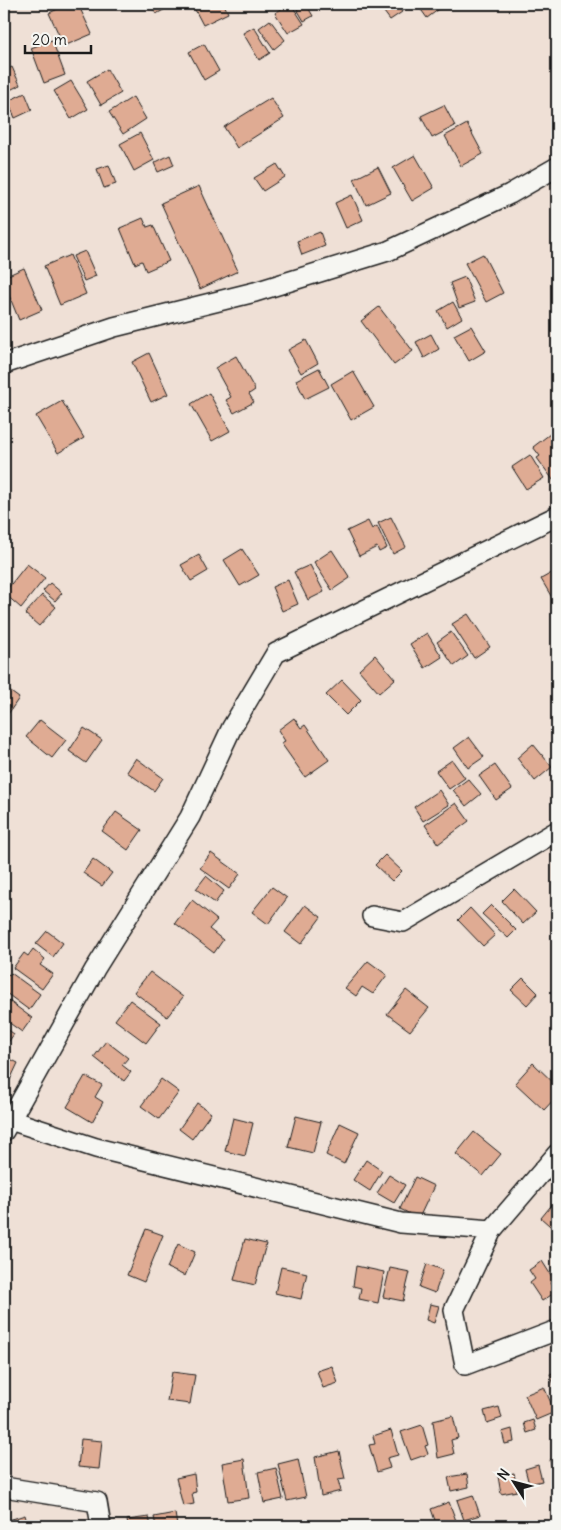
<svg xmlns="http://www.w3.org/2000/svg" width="561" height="1530" font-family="Delius,sans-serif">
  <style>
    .building { fill: #dfab93; stroke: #1c1c1c }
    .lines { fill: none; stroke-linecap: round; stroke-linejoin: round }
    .street-casing { stroke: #1c1c1c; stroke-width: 22 }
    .street { stroke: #f6f6f2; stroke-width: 19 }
  </style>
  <rect width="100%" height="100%" fill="#efe0d6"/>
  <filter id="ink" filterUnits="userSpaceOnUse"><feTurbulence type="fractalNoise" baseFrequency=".02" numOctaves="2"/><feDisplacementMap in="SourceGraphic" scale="10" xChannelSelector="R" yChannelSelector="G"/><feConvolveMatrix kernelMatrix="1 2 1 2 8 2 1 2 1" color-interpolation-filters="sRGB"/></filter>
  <g filter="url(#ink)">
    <!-- building -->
    <g class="building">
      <path d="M69,4H78L92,34L64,46L49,13Z"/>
      <path d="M150,4H175L156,14Z"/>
      <path d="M192,4H224L228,13L203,25Z"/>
      <path d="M289,4H291L304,24L288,33L275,13Z"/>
      <path d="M306,4L313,16L304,21L297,9Z"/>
      <path d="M378,4H397L402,12L390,20Z"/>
      <path d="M417,4H446L427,18Z"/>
      <path d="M270,20L285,40L274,49L259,28Z"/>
      <path d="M254,27L270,53L259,60L243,33Z"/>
      <path d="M52,40L65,75L44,83L31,48Z"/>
      <path d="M204,44L219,71L204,80L189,52Z"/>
      <path d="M12,67L20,85L4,93V71Z"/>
      <path d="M107,69L121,93L101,105L87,81Z"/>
      <path d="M71,81L88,109L71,119L54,91Z"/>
      <path d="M25,93L32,110L15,118L8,101Z"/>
      <path d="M133,97L146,119L123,134L109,112Z"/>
      <path d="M271,98L284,118L237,148L224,127Z"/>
      <path d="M444,105L455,126L432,138L421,116Z"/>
      <path d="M467,124L483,154L461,166L445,136Z"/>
      <path d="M140,133L154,160L134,171L120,144Z"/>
      <path d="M170,155L174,165L158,172L154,163Z"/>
      <path d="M415,155L434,188L412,201L393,168Z"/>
      <path d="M277,164L285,177L263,191L254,178Z"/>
      <path d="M109,165L116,184L104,188L97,169Z"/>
      <path d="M378,167L391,193L366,205L354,179Z"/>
      <path d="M199,186L238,271L200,289L161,203Z"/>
      <path d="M352,195L363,220L346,228L335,203Z"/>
      <path d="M143,218L147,227L153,225L169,261L146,271L142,261L135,264L120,228Z"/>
      <path d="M320,232L325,246L302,255L297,241Z"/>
      <path d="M85,251L96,276L84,281L73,256Z"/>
      <path d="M483,254L503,293L486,302L465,263Z"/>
      <path d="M70,255L86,294L60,305L44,266Z"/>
      <path d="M24,268L42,310L19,320L4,283V277Z"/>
      <path d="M465,277L475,302L459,308L450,283Z"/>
      <path d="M453,302L462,318L447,327L438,311Z"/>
      <path d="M379,307L413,351L394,365L361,321Z"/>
      <path d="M471,326L486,351L469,361L454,335Z"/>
      <path d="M431,334L439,349L424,358L416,342Z"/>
      <path d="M306,340L318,363L301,373L288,350Z"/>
      <path d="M149,353L168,394L151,402L132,362Z"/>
      <path d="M236,356L255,390L249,394L254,402L234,413L226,400L231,397L215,368Z"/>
      <path d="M319,368L329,387L305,399L296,380Z"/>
      <path d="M353,371L374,407L351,420L331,384Z"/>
      <path d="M209,393L230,431L212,441L191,404Z"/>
      <path d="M62,401L84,438L58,453L36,416Z"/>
      <path d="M550,434L557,443L556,484L537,458L540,456L533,447Z"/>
      <path d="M530,455L544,478L526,489L512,467Z"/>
      <path d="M391,517L406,547L393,554L378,523Z"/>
      <path d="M368,521L372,529L377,526L387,548L379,552L377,547L359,556L347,531Z"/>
      <path d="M242,549L259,575L240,586L224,560Z"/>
      <path d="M332,550L350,578L332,590L314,562Z"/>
      <path d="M199,555L208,571L191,581L181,565Z"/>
      <path d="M27,564L45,578L21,608L4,593Z"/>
      <path d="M310,565L324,592L308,600L294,572Z"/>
      <path d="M557,570V606L541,579Z"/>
      <path d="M288,580L298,604L282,611L272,587Z"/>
      <path d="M50,583L62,593L55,601L43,591Z"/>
      <path d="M42,595L56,607L39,626L25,614Z"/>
      <path d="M468,614L490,647L474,658L452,624Z"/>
      <path d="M451,632L468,656L454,666L437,642Z"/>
      <path d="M427,633L442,657L425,668L410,644Z"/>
      <path d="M375,655L395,679L379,693L359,670Z"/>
      <path d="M342,680L361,700L346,715L326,695Z"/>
      <path d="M4,687L19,698L4,720Z"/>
      <path d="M294,718L301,728L305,725L329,760L305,777L281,743L285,741L278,730Z"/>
      <path d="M40,720L66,740L52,758L26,737Z"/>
      <path d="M84,728L102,740L86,763L69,751Z"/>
      <path d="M469,737L484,757L468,768L454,748Z"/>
      <path d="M533,744L552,767L535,781L517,758Z"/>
      <path d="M136,758L163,778L154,791L127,772Z"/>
      <path d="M452,760L465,778L449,789L436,771Z"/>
      <path d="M495,765L512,789L496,800L479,776Z"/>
      <path d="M468,779L481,794L466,806L453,790Z"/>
      <path d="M439,790L449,805L423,821L414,807Z"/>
      <path d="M456,803L469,821L438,844L425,825Z"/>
      <path d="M116,812L142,830L128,850L102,831Z"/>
      <path d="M211,853L240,874L229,889L200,868Z"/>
      <path d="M385,855L402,871L392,881L375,865Z"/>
      <path d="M93,859L112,873L102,886L83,873Z"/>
      <path d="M206,876L224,891L215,903L196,889Z"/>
      <path d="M272,887L287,898L268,924L252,912Z"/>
      <path d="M514,889L536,912L523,924L502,901Z"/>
      <path d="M192,900L217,920L209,929L223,940L214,953L175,923Z"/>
      <path d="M305,905L321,917L301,944L285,932Z"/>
      <path d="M491,905L516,930L508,938L482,914Z"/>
      <path d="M470,908L495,935L483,946L458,920Z"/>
      <path d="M47,931L63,943L53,957L36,944Z"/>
      <path d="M33,949L45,959L40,965L53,974L42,989L13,968L24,953L28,956Z"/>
      <path d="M368,961L387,975L373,994L362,987L356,996L345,988Z"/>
      <path d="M4,971L9,975L11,973L40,994L29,1010L6,993L4,996Z"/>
      <path d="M150,972L183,997L167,1017L134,992Z"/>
      <path d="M523,978L538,993L527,1005L511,990Z"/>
      <path d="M406,990L429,1008L410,1031L387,1014Z"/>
      <path d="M5,998L32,1018L22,1032L4,1019Z"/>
      <path d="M130,1000L161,1023L146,1043L115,1020Z"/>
      <path d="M4,1027L14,1034L4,1048Z"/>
      <path d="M106,1041L128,1058L122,1065L131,1072L124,1081L94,1057Z"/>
      <path d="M4,1056L18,1063L10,1080L4,1077Z"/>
      <path d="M533,1063L557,1086V1096L544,1110L515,1083Z"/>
      <path d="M85,1076L102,1085L95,1097L103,1102L92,1122L67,1107Z"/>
      <path d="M161,1079L179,1092L159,1119L141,1106Z"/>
      <path d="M197,1103L211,1113L192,1139L179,1129Z"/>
      <path d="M296,1116L321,1122L313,1153L288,1147Z"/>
      <path d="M233,1118L253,1123L245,1156L225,1151Z"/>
      <path d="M340,1123L359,1132L344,1164L326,1155Z"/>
      <path d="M474,1132L501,1154L483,1176L456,1154Z"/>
      <path d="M366,1160L382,1171L370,1191L353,1180Z"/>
      <path d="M389,1175L405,1185L394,1203L377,1193Z"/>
      <path d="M415,1177L434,1186L419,1218L400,1209Z"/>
      <path d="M555,1201L557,1203V1232L541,1218Z"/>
      <path d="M146,1229L163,1235L144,1282L127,1275Z"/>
      <path d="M245,1239L266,1244L255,1285L234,1280Z"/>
      <path d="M178,1244L195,1252L185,1276L167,1268Z"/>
      <path d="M542,1261L554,1280L550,1283L556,1292L542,1301L530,1283L535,1279L529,1270Z"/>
      <path d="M427,1264L443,1270L435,1293L419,1287Z"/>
      <path d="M356,1266L384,1272L378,1303L359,1299L361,1288L353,1286Z"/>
      <path d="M281,1267L307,1273L301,1299L275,1293Z"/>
      <path d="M390,1268L410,1272L403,1301L383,1297Z"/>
      <path d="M430,1304L439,1306L434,1323L426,1320Z"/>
      <path d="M332,1366L338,1383L323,1388L317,1371Z"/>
      <path d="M557,1371V1389L556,1390L550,1374Z"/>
      <path d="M172,1372L195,1375L190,1404L167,1401Z"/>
      <path d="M544,1387L555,1412L536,1420L525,1395Z"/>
      <path d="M499,1407L502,1418L487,1423L484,1411Z"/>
      <path d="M453,1416L458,1438L451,1440L454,1454L438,1458L433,1421Z"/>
      <path d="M533,1420L536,1430L527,1433L524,1423Z"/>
      <path d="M422,1425L428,1445L425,1446L428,1454L411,1460L401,1432Z"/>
      <path d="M512,1429L514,1442L505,1444L502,1432Z"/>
      <path d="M391,1430L398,1455L387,1458L390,1468L377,1472L369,1445L375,1444L373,1436Z"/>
      <path d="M81,1439L102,1441L99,1469L78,1467Z"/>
      <path d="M339,1451L345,1479L338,1480L341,1491L321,1496L315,1457Z"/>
      <path d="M557,1452V1467L552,1469L550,1460L555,1458L553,1454Z"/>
      <path d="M244,1459L249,1498L228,1501L222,1463Z"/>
      <path d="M298,1459L306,1497L287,1501L278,1464Z"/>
      <path d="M538,1465L542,1481L529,1484L525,1469Z"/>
      <path d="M276,1468L283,1499L264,1503L258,1472Z"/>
      <path d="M514,1473L517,1491L501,1494L498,1476Z"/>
      <path d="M194,1474L196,1492L192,1493L194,1504L183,1506L176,1478Z"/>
      <path d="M467,1474L469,1487L451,1491L448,1477Z"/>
      <path d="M473,1495L480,1515L464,1520L457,1500Z"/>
      <path d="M449,1502L458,1526H437L431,1509Z"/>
      <path d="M175,1513L177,1526H156L154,1517Z"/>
      <path d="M25,1515L28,1526H11L9,1520Z"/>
      <path d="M149,1517L151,1526H128L127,1520Z"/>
    </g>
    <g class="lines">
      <defs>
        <g id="street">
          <path d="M4,364L114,327L255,292L388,251L510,194L557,167"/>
          <path d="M372,916L403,922L557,831"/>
          <path d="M4,1118L96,1148L401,1223L492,1230"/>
          <path d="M4,1131L95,969L190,817L232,727L276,653L557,516"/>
          <path d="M557,1154L492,1230L454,1310L465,1365L557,1330"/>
          <path d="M4,1487L97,1502L101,1526"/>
        </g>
      </defs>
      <!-- street casing -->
      <use href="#street" class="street-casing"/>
      <!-- street -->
      <use href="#street" class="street"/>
    </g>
  </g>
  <!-- margin -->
  <rect width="561" height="1530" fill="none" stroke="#f6f6f2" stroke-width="20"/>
  <rect x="10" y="10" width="541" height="1510" fill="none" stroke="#1c1c1c" stroke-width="2" filter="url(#ink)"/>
  <!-- north arrow -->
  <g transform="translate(514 1482) rotate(306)" stroke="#f6f6f2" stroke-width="4" paint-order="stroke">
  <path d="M0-4L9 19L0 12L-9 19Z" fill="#1c1c1c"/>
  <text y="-8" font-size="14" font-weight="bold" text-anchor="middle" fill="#1c1c1c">N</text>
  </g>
  <!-- scale -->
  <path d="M25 45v8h66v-8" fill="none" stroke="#1c1c1c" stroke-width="2.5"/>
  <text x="32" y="45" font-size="15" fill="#1c1c1c" stroke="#f6f6f2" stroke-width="4" paint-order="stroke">20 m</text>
</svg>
